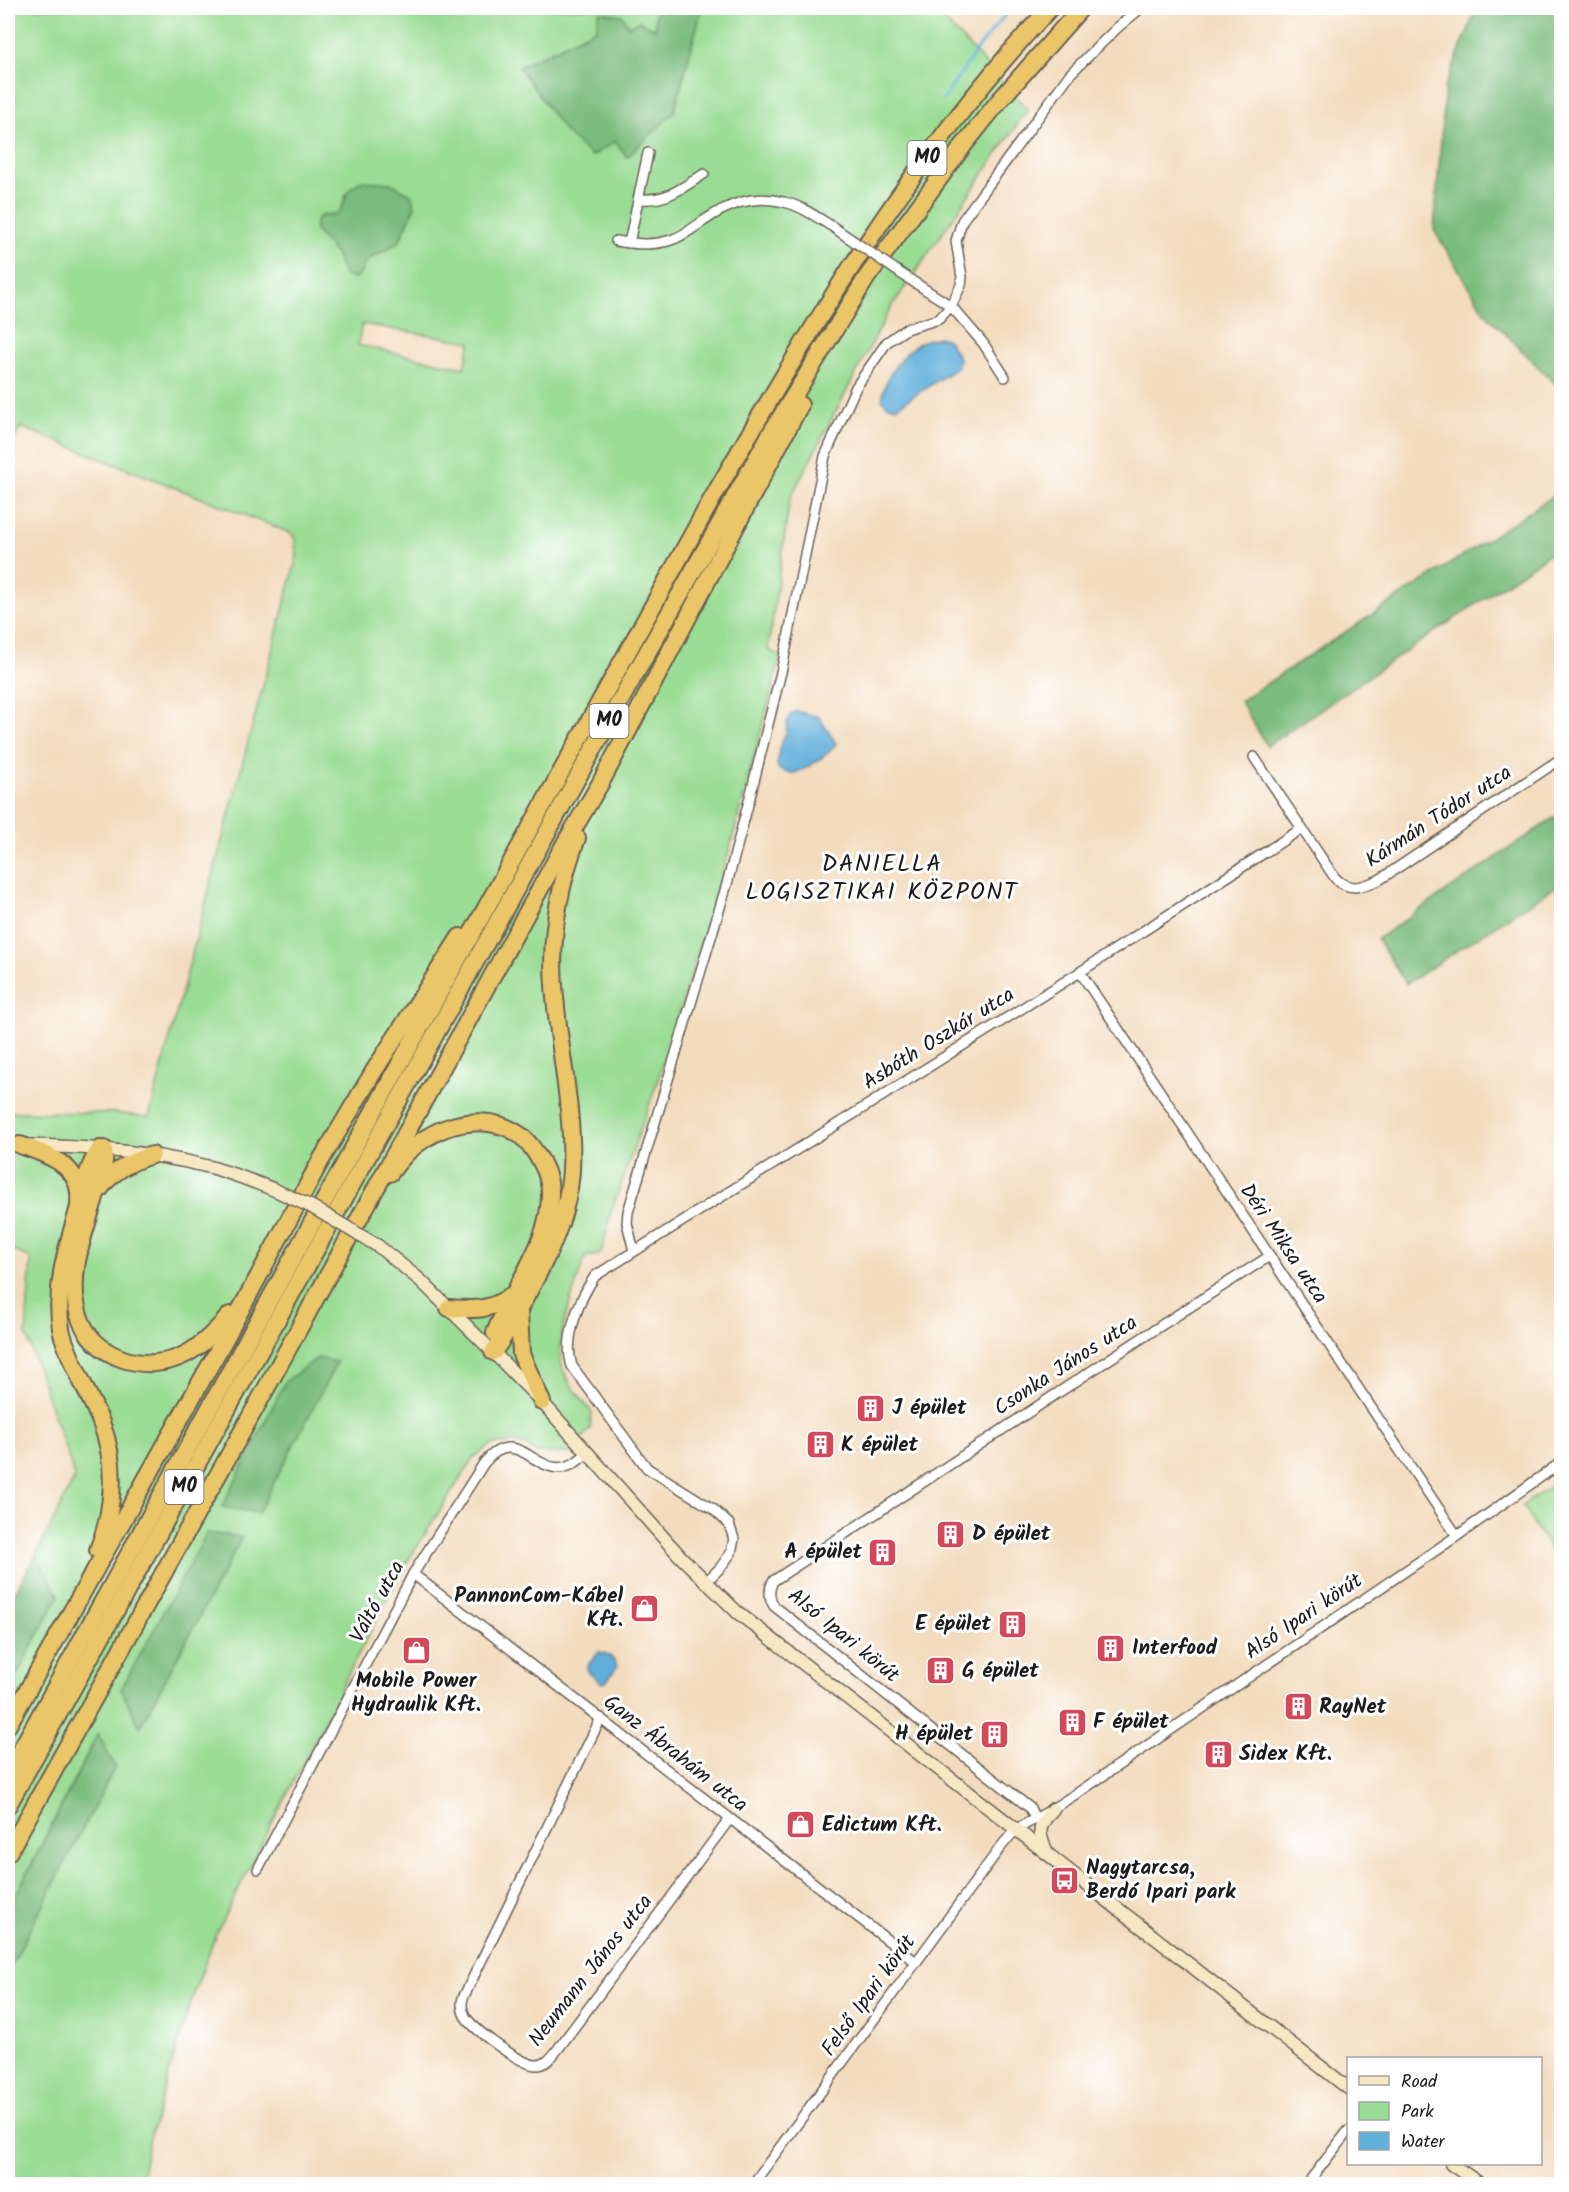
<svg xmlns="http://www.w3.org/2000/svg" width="1569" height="2192" font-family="Kalam,sans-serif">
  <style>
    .green { fill: #99dc93; stroke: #5a7c58; stroke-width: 1.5; fill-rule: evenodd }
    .forest { fill: #7abc7d; stroke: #4b6c4c; stroke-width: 1.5 }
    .water { fill: #61afdb; stroke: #3e667c; stroke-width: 1.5 }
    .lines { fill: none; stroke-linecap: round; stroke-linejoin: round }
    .stream { stroke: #61afdb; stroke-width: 3 }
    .street-casing { stroke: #675f55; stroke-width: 12 }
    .secondary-casing { stroke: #675f55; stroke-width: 15 }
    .highway-casing { stroke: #675f55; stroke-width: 20 }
    .street { stroke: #fff; stroke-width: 9 }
    .secondary { stroke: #f7e8c3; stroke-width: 12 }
    .highway { stroke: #eac669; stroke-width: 16 }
    .street-bridge-casing { stroke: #675f55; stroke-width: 12; stroke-linecap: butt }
    .secondary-bridge-casing { stroke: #675f55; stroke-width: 15; stroke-linecap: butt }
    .street-bridge { stroke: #fff; stroke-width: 9 }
    .secondary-bridge { stroke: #f7e8c3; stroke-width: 12 }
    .labels { text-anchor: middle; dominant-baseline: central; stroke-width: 6; stroke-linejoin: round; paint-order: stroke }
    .shield { fill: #fff; stroke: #606060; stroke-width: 1.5 }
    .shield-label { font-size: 20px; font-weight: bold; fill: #1c1c1c }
    .street-label { font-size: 21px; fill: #1c1c1c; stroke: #fff }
    .poi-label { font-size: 21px; font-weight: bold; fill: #1c1c1c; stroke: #fff; text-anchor: start }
    .quarter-label { font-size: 24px; letter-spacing: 1.5px; fill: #1c1c1c; stroke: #fff }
  </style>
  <rect width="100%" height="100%" fill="#fff"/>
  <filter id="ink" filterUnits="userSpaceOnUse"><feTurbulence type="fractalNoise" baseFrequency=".0167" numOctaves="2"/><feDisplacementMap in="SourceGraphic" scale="12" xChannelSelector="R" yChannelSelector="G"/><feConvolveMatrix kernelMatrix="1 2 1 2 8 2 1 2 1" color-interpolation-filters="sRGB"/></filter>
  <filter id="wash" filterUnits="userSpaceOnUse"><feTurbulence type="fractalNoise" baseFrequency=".008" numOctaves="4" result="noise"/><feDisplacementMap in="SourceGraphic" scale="24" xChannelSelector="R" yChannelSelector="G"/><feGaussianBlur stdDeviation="1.35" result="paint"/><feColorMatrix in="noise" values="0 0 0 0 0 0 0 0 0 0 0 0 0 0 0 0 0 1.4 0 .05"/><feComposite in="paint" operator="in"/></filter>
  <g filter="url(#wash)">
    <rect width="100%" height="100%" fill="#f3dcbe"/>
    <!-- green -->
    <g class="green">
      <path d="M8,8H675L673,13L655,29L628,26L596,29L519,67L592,156L615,141L674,112L702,8H933L1028,109L890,309L790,498L768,650L781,656L730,848L657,1083L612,1209L601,1254L585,1257C576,1286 557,1330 561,1361C564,1380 581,1397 592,1413L590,1429L569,1453H537L518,1442L491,1445L474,1457L399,1575L217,1931L191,2001L148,2144L140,2184H8V1978L12,1964L115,1767L97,1735L8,1911V1691L59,1596L36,1555L75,1477L26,1334L31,1258L8,1249V1112L116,1113L149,1117L297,557L294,536L288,532L21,427L8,449ZM345,196L380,252L345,276L335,253L317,219L323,215L338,214L346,203ZM362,324L471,342L464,368L358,345Z"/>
      <path d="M1561,1479V1566L1522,1506Z"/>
    </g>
    <!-- forest -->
    <g class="forest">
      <path d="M656,8L672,13L675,8H702L674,112L627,157L615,141L592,156L566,133L519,67L596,29L599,12L622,15L628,26L639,21L655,29Z"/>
      <path d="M1477,8H1561V390L1485,313L1434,230L1445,87Z"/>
      <path d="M362,181L390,183L411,194L415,207L399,242L365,262L361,273L355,278L345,276L335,253L314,229L317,219L323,215L338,214C351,196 339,193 362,181Z"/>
      <path d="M1561,491V546L1267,746L1240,701Z"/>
      <path d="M1561,813V883L1406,984L1377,939Z"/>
      <path d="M317,1358L337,1362L258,1513L222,1507L285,1382Z"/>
      <path d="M207,1533L242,1537L140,1727L121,1689Z"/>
      <path d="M36,1555L59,1595L8,1691V1605Z"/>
      <path d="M98,1734L115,1767L12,1964L8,1978V1911Z"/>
    </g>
    <!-- water -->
    <g class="water">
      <path d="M939,337L948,340L959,358L958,367L897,407L887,405L882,399C884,378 902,353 921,342C926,339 934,339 939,337Z"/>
      <path d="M796,711L819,717L836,743C833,752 803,772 793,773C788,773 784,772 779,769L777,765L782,739L786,734L787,723L790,715Z"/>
      <path d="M599,1652C608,1653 614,1659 617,1667L606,1682L602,1683L588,1672L587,1666Z"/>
    </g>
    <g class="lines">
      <!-- stream -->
      <path class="stream" d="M943,100L978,48L1011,8"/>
    </g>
  </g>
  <g filter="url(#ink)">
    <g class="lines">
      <defs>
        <g id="street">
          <path d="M639,199C668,201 680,189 704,174"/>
          <path d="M616,241C635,244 653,246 671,240C683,236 692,229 702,222C728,204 753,194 784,202C802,206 818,218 833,227"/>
          <path d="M629,243L648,153"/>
          <path d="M906,277L951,306L983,343L1005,377"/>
          <path d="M1254,757L1335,878C1349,892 1362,887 1379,880L1562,758"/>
          <path d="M1080,972L1457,1536"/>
          <path d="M634,1251L627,1223L628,1212L727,884L750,797L782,668L825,456L856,387L887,342L906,329L939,319L951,306L961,285L962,277L956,241L962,221L1070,74L1117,28L1141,8"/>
          <path d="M413,1574L916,1962"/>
          <path d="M706,1582L720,1568L731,1553L734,1539L729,1524L713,1509L647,1468L572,1366C563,1340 579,1299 595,1276L1080,972L1301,829"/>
          <path d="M601,1718L463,1998C461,2004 462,2010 465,2016C473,2029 522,2066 537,2065C545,2065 550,2059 555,2053L729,1820"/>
          <path d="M1035,1819L1030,1808L774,1606C769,1598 768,1591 773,1581C939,1473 1102,1361 1270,1256"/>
          <path d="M258,1869L413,1574L484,1463C519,1421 537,1483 573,1464C578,1461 583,1456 588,1453"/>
          <path d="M1308,2183L1348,2131"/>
          <path d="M753,2184L1000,1848L1015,1830L1044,1814L1079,1792L1457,1536L1562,1462"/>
        </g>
        <g id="secondary">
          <path d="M8,1145C75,1146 144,1150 210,1167C232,1173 254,1182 275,1190"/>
          <path d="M378,1246L420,1280L493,1352L542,1402L680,1556L737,1612L1348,2088"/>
          <path d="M1047,1852C1037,1832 1038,1826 1053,1809"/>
          <path d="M1451,2164L1480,2184"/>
        </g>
        <g id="highway">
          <path d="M20,1145C47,1154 83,1166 79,1202"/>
          <path d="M104,1149C106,1165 100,1179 96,1194C85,1232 66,1275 79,1315C92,1359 147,1375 186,1354C203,1345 217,1330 230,1315"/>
          <path d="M390,1173C399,1160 412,1146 426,1138C460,1116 512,1114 535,1152C543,1163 549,1176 550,1190C552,1242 513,1287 495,1333"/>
          <path d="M99,1190C112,1171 131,1161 152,1155"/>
          <path d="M449,1308C476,1310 490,1311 512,1295"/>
          <path d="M519,1311L521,1354L542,1402"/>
          <path d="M493,1352C504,1338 511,1324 519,1309C543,1266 568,1221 571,1170C574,1108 558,1047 554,985C550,934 559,886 577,838"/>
          <path d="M98,1550C114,1511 117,1465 102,1425C97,1411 89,1397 83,1384C75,1366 65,1348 61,1329C55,1290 65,1254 76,1217C83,1195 86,1168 100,1149"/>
          <path d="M8,1725L227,1335L321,1160L374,1071L460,937"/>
          <path d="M8,1773L712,499C811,326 913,154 1050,8"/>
          <path d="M8,1805L630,683L771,433L867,277L963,146L999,101L1081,8"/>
          <path d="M8,1853L273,1376L564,845L600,784L800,405"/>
        </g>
      </defs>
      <!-- street casing -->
      <use href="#street" class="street-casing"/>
      <!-- secondary casing -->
      <use href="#secondary" class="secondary-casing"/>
      <!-- highway casing -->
      <use href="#highway" class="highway-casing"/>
      <!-- street -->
      <use href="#street" class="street"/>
      <!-- secondary -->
      <use href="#secondary" class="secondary"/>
      <!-- highway -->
      <use href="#highway" class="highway"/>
      <defs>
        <path id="street-bridge" d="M833,227L906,277"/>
        <path id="secondary-bridge" d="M275,1190L312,1207L378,1246"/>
      </defs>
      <!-- street-bridge casing -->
      <use href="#street-bridge" class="street-bridge-casing"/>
      <!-- secondary-bridge casing -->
      <use href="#secondary-bridge" class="secondary-bridge-casing"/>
      <!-- street-bridge -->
      <use href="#street-bridge" class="street-bridge"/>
      <!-- secondary-bridge -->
      <use href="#secondary-bridge" class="secondary-bridge"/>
    </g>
  </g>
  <!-- icons -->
  <defs>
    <symbol id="building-square" viewBox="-11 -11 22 22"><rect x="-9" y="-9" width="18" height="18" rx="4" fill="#d1495b" stroke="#fff"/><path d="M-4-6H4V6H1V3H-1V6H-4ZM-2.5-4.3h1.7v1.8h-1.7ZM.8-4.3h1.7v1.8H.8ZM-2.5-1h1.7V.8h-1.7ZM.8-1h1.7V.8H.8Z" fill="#fff"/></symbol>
    <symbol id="shop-square" viewBox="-11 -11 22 22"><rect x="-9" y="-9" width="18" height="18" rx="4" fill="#d1495b" stroke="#fff"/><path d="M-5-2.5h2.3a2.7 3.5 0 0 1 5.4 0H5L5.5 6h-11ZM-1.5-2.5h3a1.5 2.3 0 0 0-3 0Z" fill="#fff"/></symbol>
    <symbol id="bus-square" viewBox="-11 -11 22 22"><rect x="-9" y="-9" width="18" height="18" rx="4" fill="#d1495b" stroke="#fff"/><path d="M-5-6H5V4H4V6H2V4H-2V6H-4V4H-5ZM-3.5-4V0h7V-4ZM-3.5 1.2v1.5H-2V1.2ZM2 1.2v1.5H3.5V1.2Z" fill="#fff"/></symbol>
  </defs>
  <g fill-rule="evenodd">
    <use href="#building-square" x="854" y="1392" width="33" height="33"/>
    <use href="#building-square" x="804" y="1428" width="33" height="33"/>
    <use href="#building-square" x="934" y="1518" width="33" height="33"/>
    <use href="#building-square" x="866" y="1536" width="33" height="33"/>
    <use href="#shop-square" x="628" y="1592" width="33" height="33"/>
    <use href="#building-square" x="996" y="1608" width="33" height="33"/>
    <use href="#building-square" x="1094" y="1632" width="33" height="33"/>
    <use href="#shop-square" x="400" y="1634" width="33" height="33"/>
    <use href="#building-square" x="924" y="1654" width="33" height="33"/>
    <use href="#building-square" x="1282" y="1690" width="33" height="33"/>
    <use href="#building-square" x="1056" y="1706" width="33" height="33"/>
    <use href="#building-square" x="978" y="1718" width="33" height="33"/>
    <use href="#building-square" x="1202" y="1738" width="33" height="33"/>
    <use href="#shop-square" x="784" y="1808" width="33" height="33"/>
    <use href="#bus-square" x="1048" y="1864" width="33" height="33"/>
  </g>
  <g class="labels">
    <!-- shield labels -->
    <g class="shield">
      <rect x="907.5" y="141" width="39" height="34" rx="4.5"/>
      <rect x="589.5" y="704" width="39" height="34" rx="4.5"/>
      <rect x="164.5" y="1470" width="39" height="34" rx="4.5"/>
    </g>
    <g class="shield-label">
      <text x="927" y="158">M0</text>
      <text x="609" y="721">M0</text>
      <text x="184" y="1487">M0</text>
    </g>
    <!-- street labels -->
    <g class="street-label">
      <text transform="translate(1439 817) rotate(-33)">Kármán Tódor utca</text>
      <text transform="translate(939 1039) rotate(-32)">Asbóth Oszkár utca</text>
      <text transform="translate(1283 1244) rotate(56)">Déri Miksa utca</text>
      <text transform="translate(1066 1366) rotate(-33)">Csonka János utca</text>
      <text transform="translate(378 1602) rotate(-61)">Váltó utca</text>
      <text transform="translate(1304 1617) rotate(-34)">Alsó Ipari körút</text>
      <text transform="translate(843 1636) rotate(39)">Alsó Ipari körút</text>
      <text transform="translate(675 1754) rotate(38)">Ganz Ábrahám utca</text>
      <text transform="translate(591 1971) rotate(-52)">Neumann János utca</text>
      <text transform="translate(869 1996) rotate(-54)">Felső Ipari körút</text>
    </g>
    <!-- poi labels -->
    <g class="poi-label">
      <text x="892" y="1408">J épület</text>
      <text x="841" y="1445">K épület</text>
      <text x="972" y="1534">D épület</text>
      <text x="862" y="1552" text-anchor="end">A épület</text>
      <text x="623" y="1596" text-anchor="end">PannonCom-Kábel<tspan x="623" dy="24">Kft.</tspan></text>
      <text x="991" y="1624" text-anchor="end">E épület</text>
      <text x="1132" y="1648">Interfood</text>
      <text x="962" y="1671">G épület</text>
      <text x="416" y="1681" text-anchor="middle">Mobile Power<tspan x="416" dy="24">Hydraulik Kft.</tspan></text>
      <text x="1319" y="1707">RayNet</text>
      <text x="1093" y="1722">F épület</text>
      <text x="973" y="1734" text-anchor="end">H épület</text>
      <text x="1239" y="1754">Sidex Kft.</text>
      <text x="822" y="1825">Edictum Kft.</text>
      <text x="1086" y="1868">Nagytarcsa,<tspan x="1086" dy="24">Berdó Ipari park</tspan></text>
    </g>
    <!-- quarter labels -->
    <g class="quarter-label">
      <text x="882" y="864">DANIELLA<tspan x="882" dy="28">LOGISZTIKAI KÖZPONT</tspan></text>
    </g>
  </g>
  <!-- margin -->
  <rect width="1569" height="2192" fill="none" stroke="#fff" stroke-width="30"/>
  <!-- legend -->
  <rect x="1347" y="2057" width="195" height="108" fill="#ffffff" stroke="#a4a4a4" stroke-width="1.5"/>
  <rect x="1359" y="2076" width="30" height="9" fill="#f7e8c3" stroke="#a4a4a4" stroke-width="1.5"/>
  <text x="1401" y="2087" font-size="18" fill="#1c1c1c">Road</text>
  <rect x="1359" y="2102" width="30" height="18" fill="#99dc93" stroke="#a4a4a4" stroke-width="1.5"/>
  <text x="1401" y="2117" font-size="18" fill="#1c1c1c">Park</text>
  <rect x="1359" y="2132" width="30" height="18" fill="#61afdb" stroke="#a4a4a4" stroke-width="1.5"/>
  <text x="1401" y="2147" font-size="18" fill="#1c1c1c">Water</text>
</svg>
